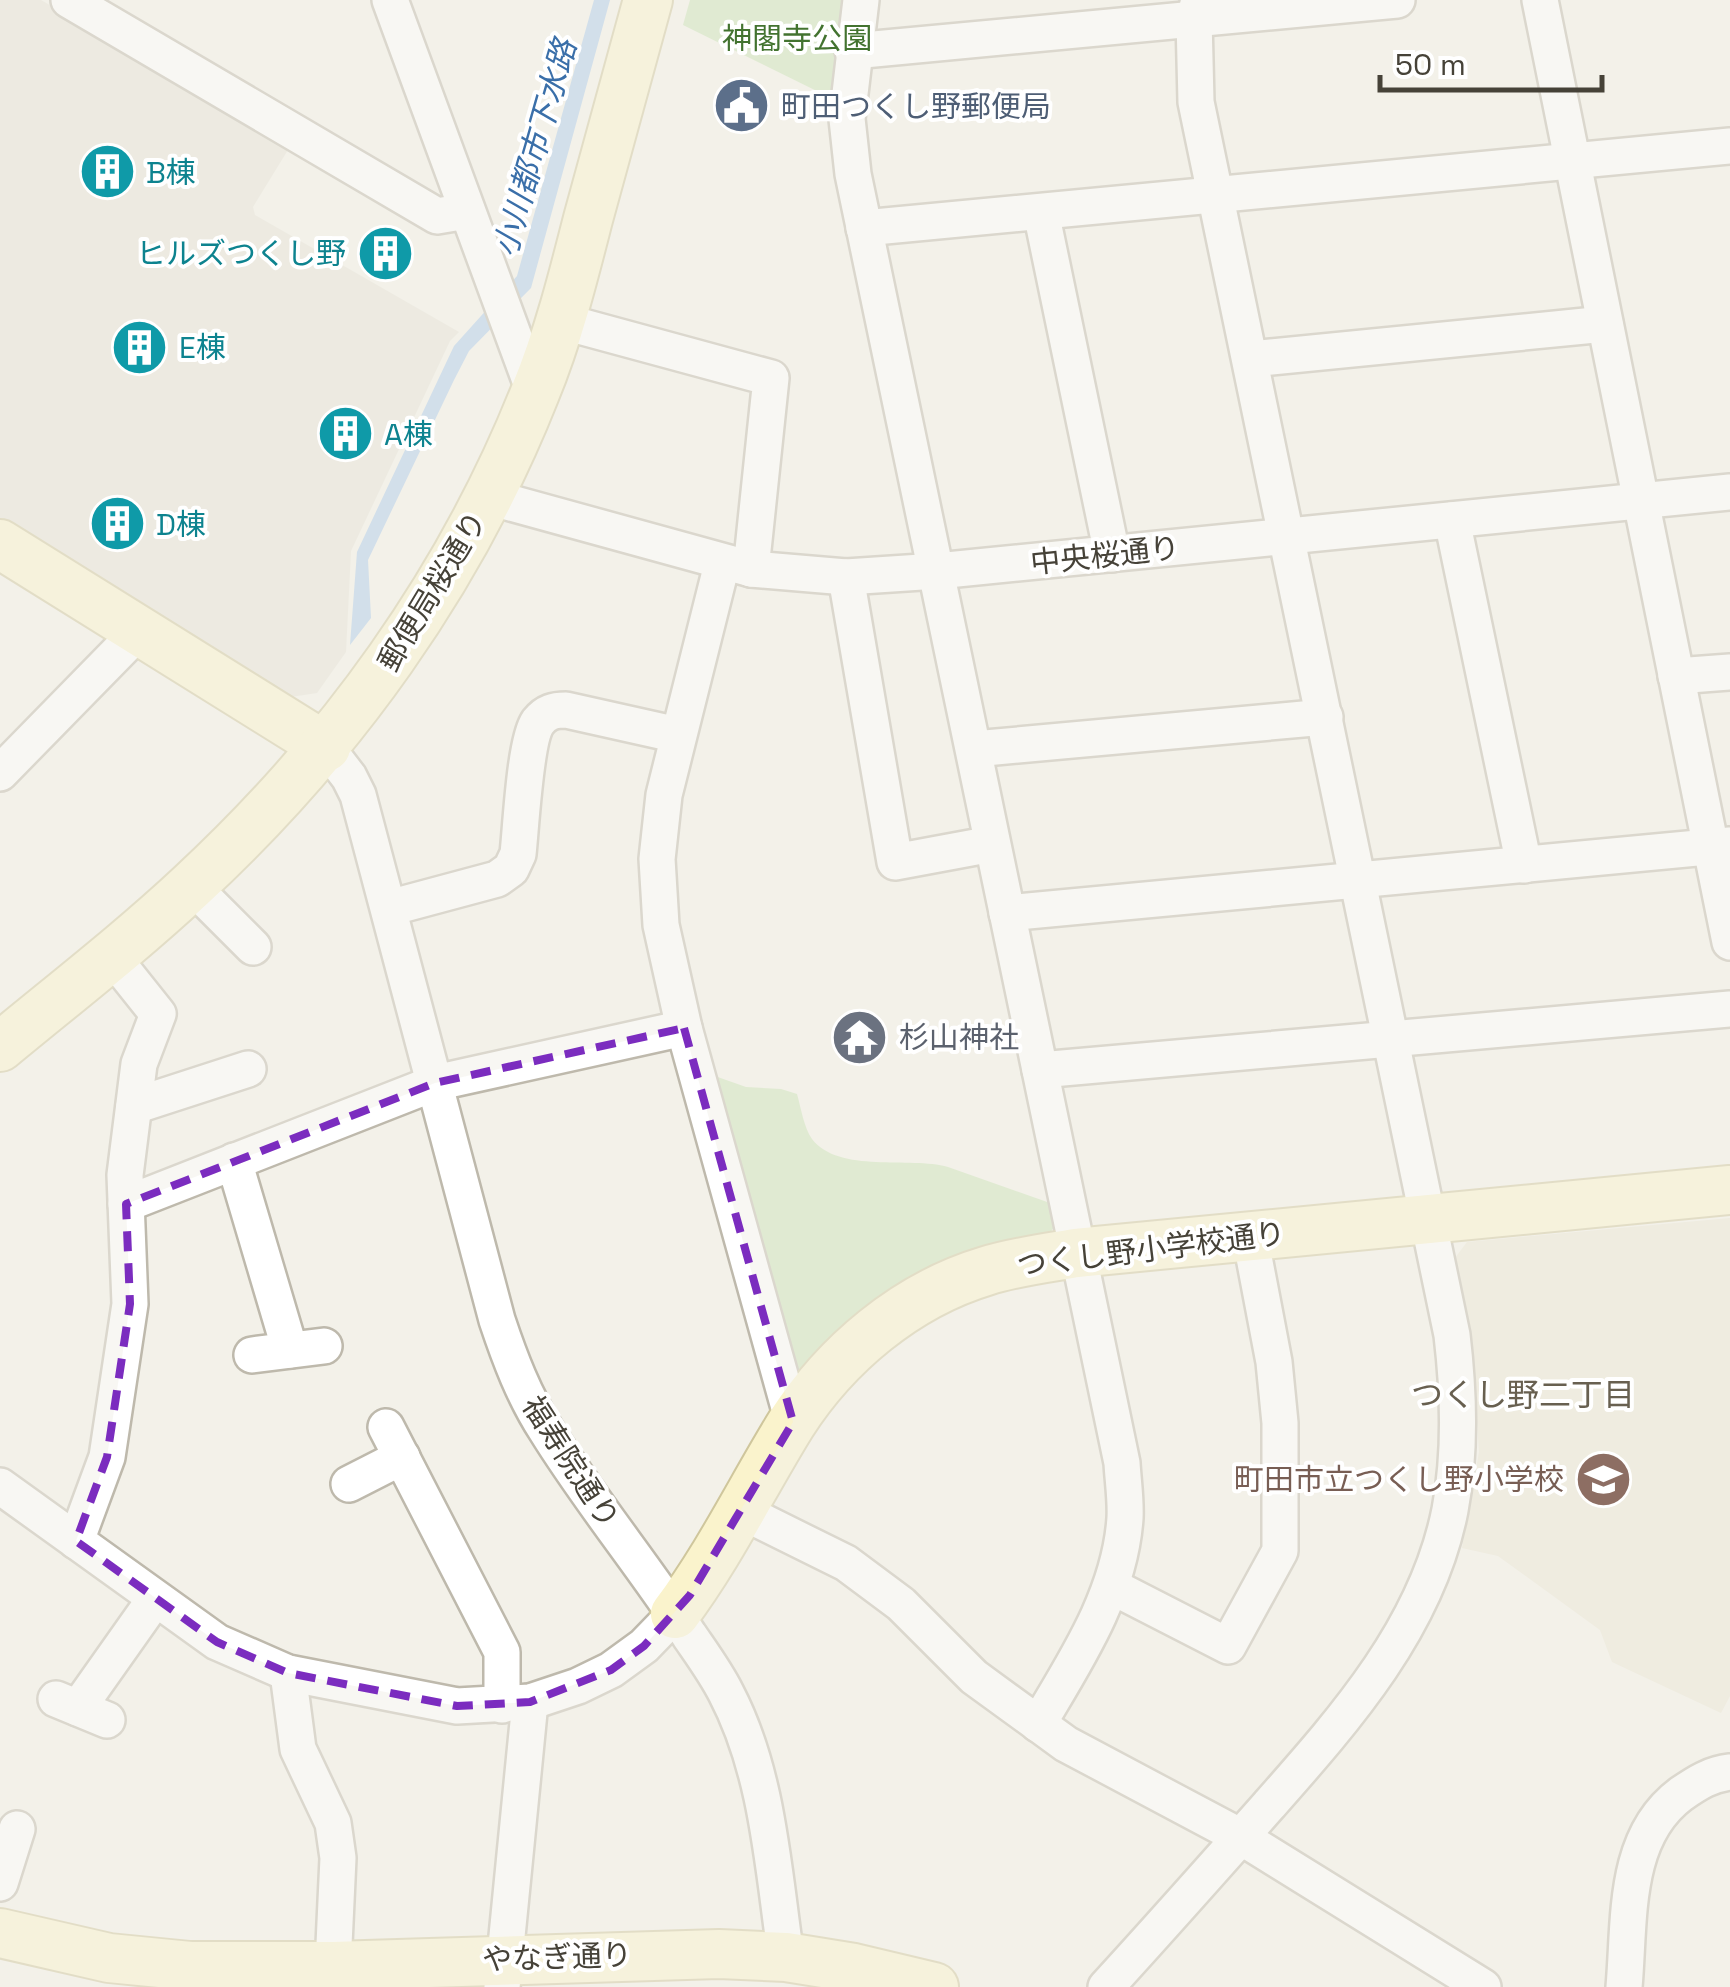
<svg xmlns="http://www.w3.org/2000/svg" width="1730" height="1987" font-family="'Space Grotesk','Noto Sans JP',sans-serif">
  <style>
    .residential { fill: #e6e3d7 }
    .education { fill: #ebe6d4 }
    .green { fill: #cae3b5 }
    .water { fill: #aacaea }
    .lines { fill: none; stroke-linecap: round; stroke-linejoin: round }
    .street-casing { stroke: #beb9ac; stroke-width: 40 }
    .secondary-casing { stroke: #cfc69c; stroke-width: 52 }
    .street { stroke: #fff; stroke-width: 35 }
    .secondary { stroke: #faf3cc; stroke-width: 48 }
    .marked { fill: none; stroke: #7b2cbf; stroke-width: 8; stroke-dasharray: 20 12; stroke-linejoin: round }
    .labels { text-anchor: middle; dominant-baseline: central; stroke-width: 8; stroke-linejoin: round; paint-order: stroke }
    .park-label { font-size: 30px; fill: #437330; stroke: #fff }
    .service-label { font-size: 30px; fill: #4e5e75; stroke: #fff; text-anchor: start }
    .culture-label { font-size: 30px; fill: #0d838f; stroke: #fff; text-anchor: start }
    .street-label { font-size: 30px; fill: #464238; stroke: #fff }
    .worship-label { font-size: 30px; fill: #5b616d; stroke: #fff; text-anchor: start }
    .education-label { font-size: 30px; fill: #785e54; stroke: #fff; text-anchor: end }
    .water-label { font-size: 32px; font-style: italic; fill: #3a6fa9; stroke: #fff }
    .neighbourhood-label { font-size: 32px; fill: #686050; stroke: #fff }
  </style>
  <rect width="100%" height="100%" fill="#f3f1e9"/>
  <!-- residential -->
  <path class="residential" d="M0,0H41L291,145L253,207L255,215L459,332L450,341L351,551L346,652L317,693L284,698L0,521Z"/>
  <!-- education -->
  <path class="education" d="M1730,1218V1696L1721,1713L1612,1662L1600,1630L1498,1556L1462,1548L1479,1452L1471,1330L1455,1258L1467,1242Z"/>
  <!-- green -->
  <g class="green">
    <path d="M690,0H847L835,100L683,25Z"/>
    <path d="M712,1075L746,1087L781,1089L797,1094C801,1108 804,1128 812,1139C839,1174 910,1156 948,1167L1050,1203L1055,1226L1047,1237L806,1376L792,1371Z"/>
  </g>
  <!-- water -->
  <path class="water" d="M594,0H610L531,288L469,351L454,380L368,560L371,618L350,645L357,552L454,346L517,276Z"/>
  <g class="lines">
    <defs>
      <g id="street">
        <path d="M69,0L437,216L467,211"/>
        <path d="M390,0L535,394"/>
        <path d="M861,0L847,119L853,174L1122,1463C1123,1481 1126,1500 1125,1518C1120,1594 1076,1660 1038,1724"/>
        <path d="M1540,0L1730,942"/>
        <path d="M853,51L1397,0"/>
        <path d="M1041,212L1112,554"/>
        <path d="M864,228L1730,146"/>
        <path d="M561,321L771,378L751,569"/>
        <path d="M1251,359L1605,324"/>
        <path d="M489,497L751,569L846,577L937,571L1730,492"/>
        <path d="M1452,520L1524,865"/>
        <path d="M722,564L664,795L657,859L661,925L684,1028L793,1422"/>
        <path d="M846,577L895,862L992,844"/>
        <path d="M1676,676L1730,672"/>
        <path d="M326,747L349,777L358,795L497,1320C510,1359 524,1396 546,1430C590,1501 644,1566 689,1635C702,1654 716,1673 726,1693C768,1773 773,1868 786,1957"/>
        <path d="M974,749L1325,717"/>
        <path d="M0,773L139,631"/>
        <path d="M192,886L253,947"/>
        <path d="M389,908L497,879L511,869L518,854C521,827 525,740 538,722C546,712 554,710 566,710L678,735"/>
        <path d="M1007,913L1730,845"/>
        <path d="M1040,1070L1730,1009"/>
        <path d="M134,1106L248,1069"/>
        <path d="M234,1161L290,1350"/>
        <path d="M126,1204L435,1083L684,1028"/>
        <path d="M252,1355L324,1346"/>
        <path d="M386,1427L502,1652V1705"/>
        <path d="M349,1484L402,1457"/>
        <path d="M0,1486L217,1642L288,1673L457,1706L530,1702L578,1686L611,1670L644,1646L675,1614"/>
        <path d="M741,1511L846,1563L901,1604L974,1677L1066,1744L1241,1837L1483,1987"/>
        <path d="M76,1541L107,1457L130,1304L125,1175L139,1064L158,1014L111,955"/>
        <path d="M1111,1586L1228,1646L1280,1551V1423L1274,1362L1250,1236"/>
        <path d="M288,1673L298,1749L333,1823L338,1858L333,1966"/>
        <path d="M56,1699L107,1720"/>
        <path d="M78,1708L155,1599"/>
        <path d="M0,1883L17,1829"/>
        <path d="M502,1987L530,1702"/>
        <path d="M1106,1987C1161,1927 1215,1866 1269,1805C1345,1719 1427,1627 1450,1510C1461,1452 1459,1394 1452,1335L1196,102L1194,19L1199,0"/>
        <path d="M1624,1987C1630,1921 1622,1838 1681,1794C1697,1783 1711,1774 1730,1772"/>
      </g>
      <g id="secondary">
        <path d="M0,544L326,747"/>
        <path d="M0,1047C64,994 130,943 191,886C340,748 460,582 535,393C558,337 573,278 588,219C608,146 628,73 648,0"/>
        <path d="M675,1614C720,1554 752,1487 791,1424C836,1354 906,1295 986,1271C1014,1262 1046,1258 1076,1253L1730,1190"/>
        <path d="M0,1933L109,1958L190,1966H333L719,1954L786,1957L854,1968L934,1987"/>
      </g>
    </defs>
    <!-- street casing -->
    <use href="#street" class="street-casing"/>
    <!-- secondary casing -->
    <use href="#secondary" class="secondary-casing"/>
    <!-- street -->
    <use href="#street" class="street"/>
    <!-- secondary -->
    <use href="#secondary" class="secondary"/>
  </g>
  <!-- marked area -->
  <path d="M0 0H1730V1987H0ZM684,1028L793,1422L690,1595L644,1646L611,1670L530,1702L457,1706L288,1673L217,1642L76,1541L107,1457L130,1304L126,1204L435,1083Z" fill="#f3f1e9" fill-opacity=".55" fill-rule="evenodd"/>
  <path class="marked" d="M684,1028L793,1422L690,1595L644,1646L611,1670L530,1702L457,1706L288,1673L217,1642L76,1541L107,1457L130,1304L126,1204L435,1083Z"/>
  <!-- icons -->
  <defs>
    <symbol id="civic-disc" viewBox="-11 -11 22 22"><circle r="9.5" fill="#5c6f8a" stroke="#fff"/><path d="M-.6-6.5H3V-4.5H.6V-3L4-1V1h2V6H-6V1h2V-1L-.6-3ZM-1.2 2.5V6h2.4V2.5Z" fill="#fff"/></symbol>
    <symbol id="building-disc" viewBox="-11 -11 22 22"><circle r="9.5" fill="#0f9aa8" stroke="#fff"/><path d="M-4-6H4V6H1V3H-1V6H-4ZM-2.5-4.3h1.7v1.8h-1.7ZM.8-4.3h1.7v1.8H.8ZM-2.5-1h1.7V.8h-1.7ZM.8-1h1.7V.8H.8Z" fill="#fff"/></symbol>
    <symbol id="temple-disc" viewBox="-11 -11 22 22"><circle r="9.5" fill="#6b7280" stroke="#fff"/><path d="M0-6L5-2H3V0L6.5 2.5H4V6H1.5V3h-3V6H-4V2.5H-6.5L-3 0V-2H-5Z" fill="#fff"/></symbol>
    <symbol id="school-disc" viewBox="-11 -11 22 22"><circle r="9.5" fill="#8d6e63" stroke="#fff"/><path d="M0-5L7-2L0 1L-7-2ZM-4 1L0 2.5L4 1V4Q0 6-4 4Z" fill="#fff"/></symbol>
  </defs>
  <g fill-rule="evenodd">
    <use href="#civic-disc" x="710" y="74" width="63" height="63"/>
    <use href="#building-disc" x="76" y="140" width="63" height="63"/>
    <use href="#building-disc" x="354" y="222" width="63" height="63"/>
    <use href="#building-disc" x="108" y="316" width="63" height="63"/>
    <use href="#building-disc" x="314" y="402" width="63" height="63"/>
    <use href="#building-disc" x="86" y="492" width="63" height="63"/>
    <use href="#temple-disc" x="828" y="1006" width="63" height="63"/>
    <use href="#school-disc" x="1572" y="1448" width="63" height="63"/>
  </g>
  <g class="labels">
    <!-- park labels -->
    <g class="park-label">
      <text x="797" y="38">神閣寺公園</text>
    </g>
    <!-- service labels -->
    <g class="service-label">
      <text x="781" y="106">町田つくし野郵便局</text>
    </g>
    <!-- culture labels -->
    <g class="culture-label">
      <text x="146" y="172">B棟</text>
      <text x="346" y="253" text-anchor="end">ヒルズつくし野</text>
      <text x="179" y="347">E棟</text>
      <text x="384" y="434">A棟</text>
      <text x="156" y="524">D棟</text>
    </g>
    <!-- street labels -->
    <g class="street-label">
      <text transform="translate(1105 555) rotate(-6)">中央桜通り</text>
      <text transform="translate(432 591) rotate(-59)">郵便局桜通り</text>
      <text transform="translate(1151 1249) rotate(-7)">つくし野小学校通り</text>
      <text transform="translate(571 1462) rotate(57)">福寿院通り</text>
      <text transform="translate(557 1957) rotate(-2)">やなぎ通り</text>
    </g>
    <!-- worship labels -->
    <g class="worship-label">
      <text x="899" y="1037">杉山神社</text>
    </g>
    <!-- education labels -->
    <g class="education-label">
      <text x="1564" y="1479">町田市立つくし野小学校</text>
    </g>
    <!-- water labels -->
    <g class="water-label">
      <text transform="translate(535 148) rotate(-74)">小川都市下水路</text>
    </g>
    <!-- neighbourhood labels -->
    <g class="neighbourhood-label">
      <text x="1523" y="1395">つくし野二丁目</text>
    </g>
  </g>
  <!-- scale -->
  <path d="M1380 75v15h222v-15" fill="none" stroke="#464238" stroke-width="5"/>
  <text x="1395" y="75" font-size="30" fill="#464238" stroke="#ffffff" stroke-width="8" paint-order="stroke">50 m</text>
</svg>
